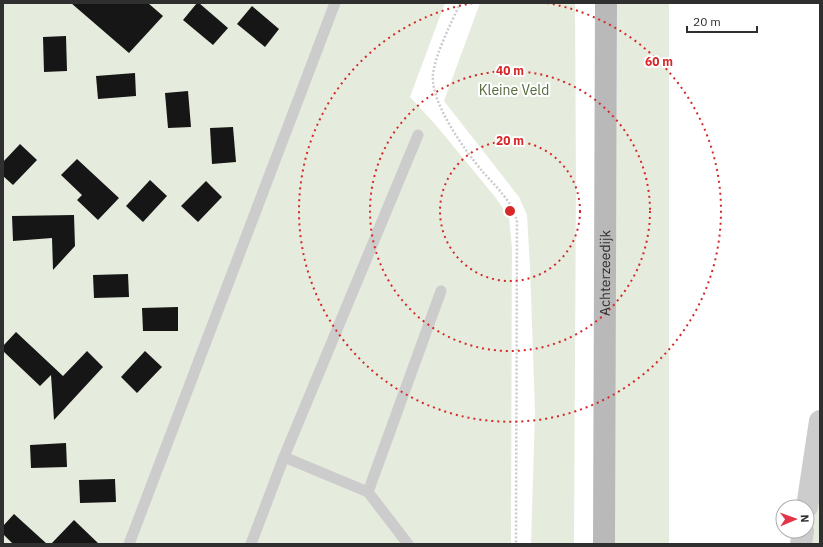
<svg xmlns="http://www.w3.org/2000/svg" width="823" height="547" font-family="'IBM Plex Sans',sans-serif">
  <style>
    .green { fill: #e6ecdd }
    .building { fill: #161616 }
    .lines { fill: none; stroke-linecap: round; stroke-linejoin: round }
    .path { stroke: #ccc; stroke-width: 2.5; stroke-dasharray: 2 2; stroke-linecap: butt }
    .service { stroke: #ccc; stroke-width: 11 }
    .minor { stroke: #ccc; stroke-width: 22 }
    .secondary { stroke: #b9b9b9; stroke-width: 22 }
    .ring { fill: none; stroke: #d62828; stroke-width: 2; stroke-dasharray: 2 4 }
    .labels { text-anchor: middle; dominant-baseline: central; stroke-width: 4; stroke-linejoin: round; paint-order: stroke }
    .park-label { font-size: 14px; fill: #546a3d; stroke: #fff }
    .street-label { font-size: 14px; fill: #2f2f2f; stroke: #fff }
    .centre { fill: #d62828; stroke: #fff; stroke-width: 2 }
    .ring-label { font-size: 12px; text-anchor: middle; font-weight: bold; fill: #d62828; stroke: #fff; stroke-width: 4; stroke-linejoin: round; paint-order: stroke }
  </style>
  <rect width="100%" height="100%" fill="#fff"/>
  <!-- green -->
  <g class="green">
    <path d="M3,3H445L410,97L435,124L496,198L509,217L512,248L511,544H3Z"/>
    <path d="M480,3H575L576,183L574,544H531L535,411L530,267L527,215L519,197L444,101Z"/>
    <path d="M617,3H669V544H614Z"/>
    <path d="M820,480V544H809Z"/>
  </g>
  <!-- building -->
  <g class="building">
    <path d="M71,3H148L163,16L129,53Z"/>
    <path d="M197,3H199L228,28L213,45L183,20Z"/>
    <path d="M252,6L279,29L265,47L237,24Z"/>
    <path d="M66,36L67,71L44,72L43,37Z"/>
    <path d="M135,73L136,96L98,99L96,76Z"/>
    <path d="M188,91L191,127L168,128L165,93Z"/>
    <path d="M233,127L236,162L212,164L210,128Z"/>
    <path d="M20,144L37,160L13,185L3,176V162Z"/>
    <path d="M77,159L119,198L98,220L77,200L82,195L61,175Z"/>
    <path d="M150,180L167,196L143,222L126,206Z"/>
    <path d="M206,181L222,197L198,222L181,206Z"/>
    <path d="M74,215L75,246L53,270L52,238L13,241L12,216Z"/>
    <path d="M128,274L129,297L94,298L93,275Z"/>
    <path d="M178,307V331H143L142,308Z"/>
    <path d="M16,332L63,376L87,351L103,367L54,420L51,375L40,386L3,351V346Z"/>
    <path d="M145,351L162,367L137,393L121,377Z"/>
    <path d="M66,443L67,467L31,468L30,445Z"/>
    <path d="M115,479L116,502L80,503L79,480Z"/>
    <path d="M14,514L47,544H13L3,534V526Z"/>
    <path d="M74,520L99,544H51Z"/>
  </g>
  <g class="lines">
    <!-- path -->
    <path class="path" d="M460,3C451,24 436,52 433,74C430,103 465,150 482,171C492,182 503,193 511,206C514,210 515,216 517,220L516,544"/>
    <!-- service -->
    <g class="service">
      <path d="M284,457L368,492L408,544"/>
      <path d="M368,492L441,291"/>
      <path d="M129,544L335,3"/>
      <path d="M251,544L284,457L418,135"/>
    </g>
    <!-- minor -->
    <g class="minor">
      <path d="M807,507L820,421"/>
      <path d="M801,544L803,531"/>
    </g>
    <!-- secondary -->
    <path class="secondary" id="s1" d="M604,544L606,3"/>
  </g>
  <!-- distance rings -->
  <g class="ring">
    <circle cx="510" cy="211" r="70"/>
    <circle cx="510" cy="211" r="140"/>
    <path d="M547 3A211 211 0 1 1 473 3"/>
  </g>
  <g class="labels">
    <!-- park labels -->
    <g class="park-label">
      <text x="514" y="90">Kleine Veld</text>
    </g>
    <!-- street labels -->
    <g class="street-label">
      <text stroke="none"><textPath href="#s1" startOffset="271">Achterzeedijk</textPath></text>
    </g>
  </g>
  <circle cx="510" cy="211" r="6" class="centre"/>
  <g class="ring-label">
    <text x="659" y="66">60 m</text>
    <text x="510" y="75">40 m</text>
    <text x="510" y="145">20 m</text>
  </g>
  <!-- border -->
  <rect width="823" height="547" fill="none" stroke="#2f2f2f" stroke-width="8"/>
  <!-- north arrow -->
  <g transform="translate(795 519) rotate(88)"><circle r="19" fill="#ffffff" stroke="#acacac"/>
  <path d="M0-3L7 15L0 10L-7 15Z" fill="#e2354a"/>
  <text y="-6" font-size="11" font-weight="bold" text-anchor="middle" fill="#2f2f2f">N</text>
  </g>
  <!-- scale -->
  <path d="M687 26v6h70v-6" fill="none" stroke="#2f2f2f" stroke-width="2"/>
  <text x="693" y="26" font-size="12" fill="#2f2f2f" stroke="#ffffff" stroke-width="3" paint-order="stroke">20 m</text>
</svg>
